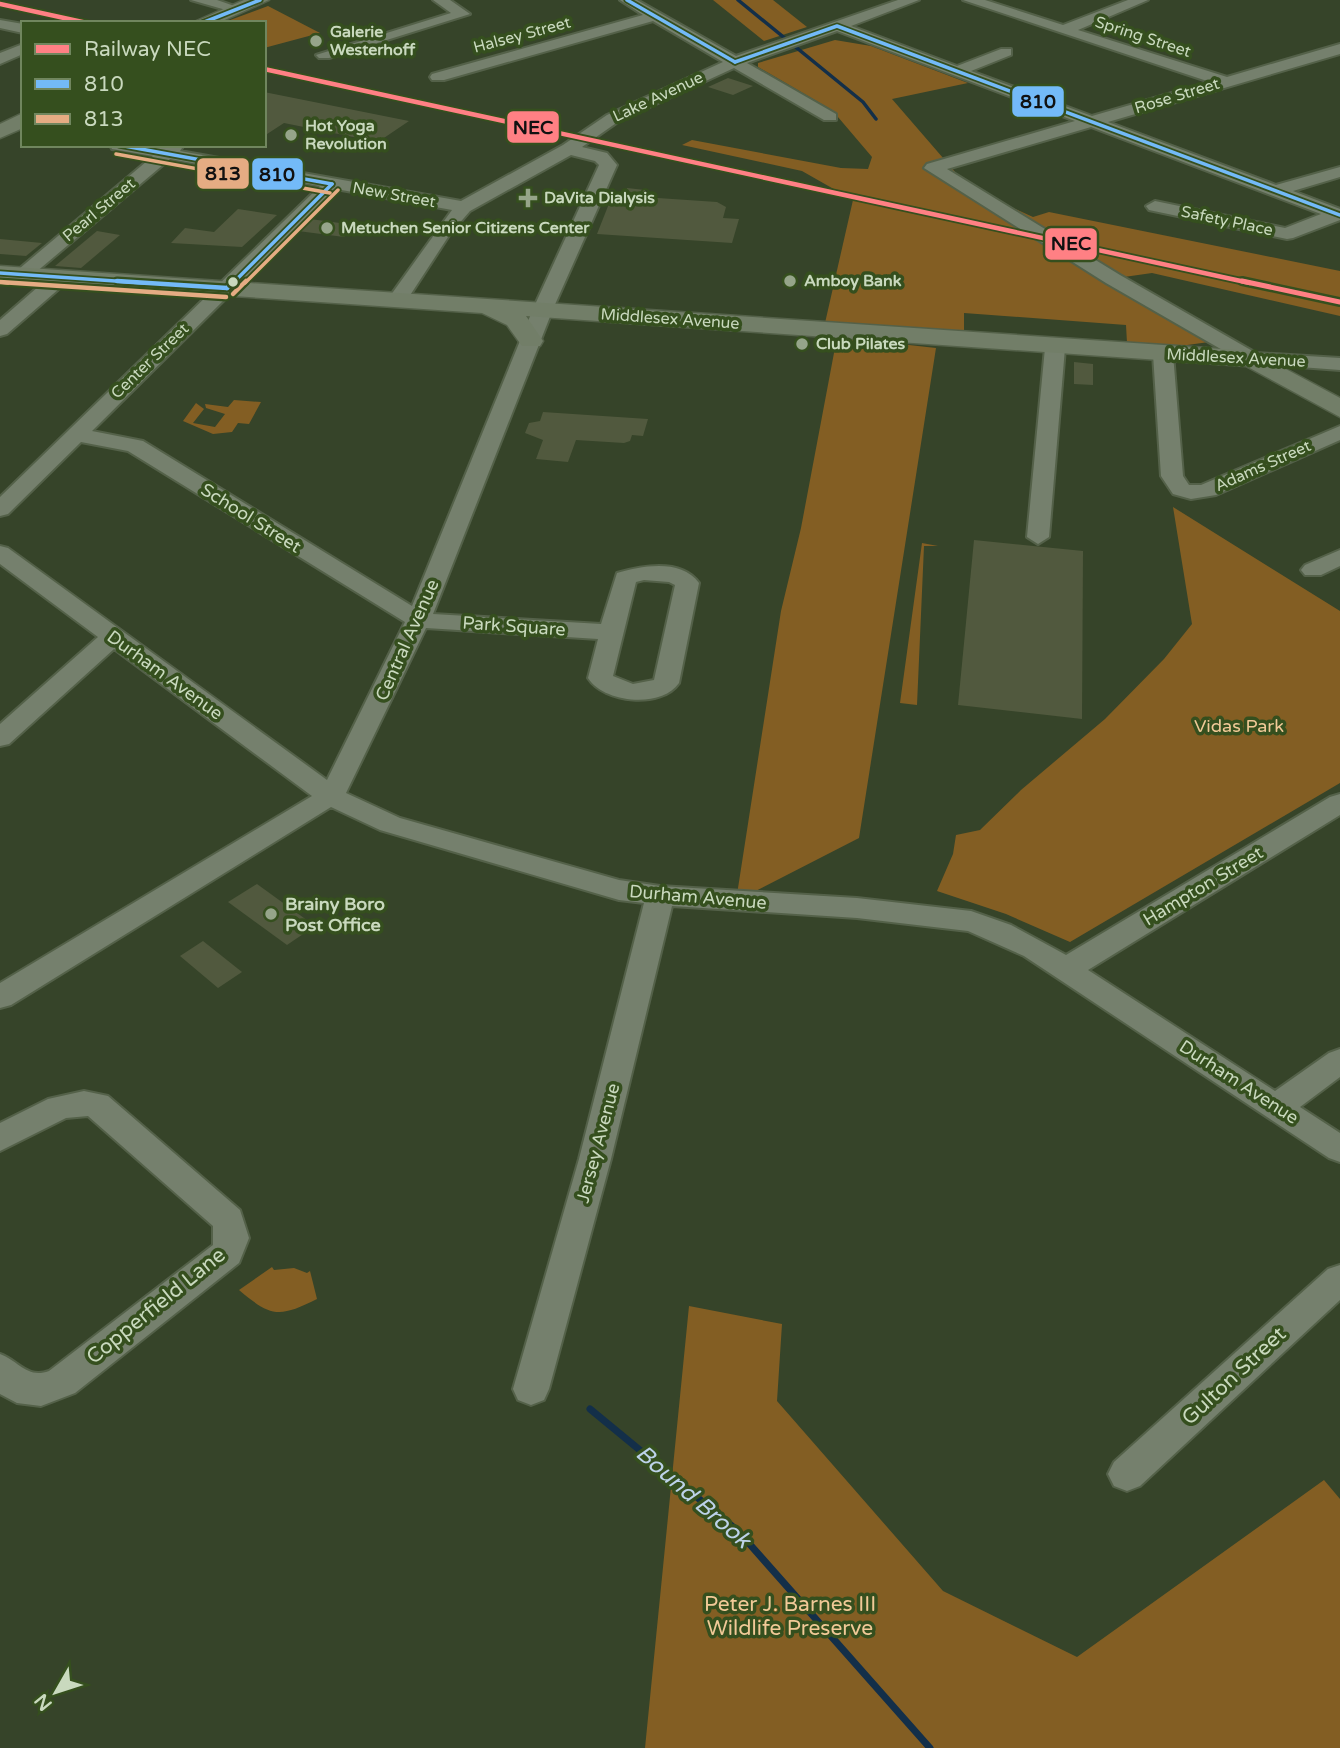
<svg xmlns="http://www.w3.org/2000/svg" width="1340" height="1748" font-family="'Varela Round',sans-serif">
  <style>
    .green { fill: #835e23 }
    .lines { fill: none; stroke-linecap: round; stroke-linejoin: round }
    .stream-far1 { stroke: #132f49; stroke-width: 3.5 }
    .stream { stroke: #132f49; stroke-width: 7 }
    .building { fill: #51593e }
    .minor-casing { stroke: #546149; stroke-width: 4 }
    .major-casing { stroke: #546149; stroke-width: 3 }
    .minor { fill: #75806d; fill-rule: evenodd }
    .major { fill: #727e68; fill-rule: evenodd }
    .bus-1-far1-casing { stroke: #354f1e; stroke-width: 7 }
    .bus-1-casing { stroke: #354f1e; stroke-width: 9 }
    .bus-2-far1-casing { stroke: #354f1e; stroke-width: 7 }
    .bus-2-casing { stroke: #354f1e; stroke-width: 9 }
    .bus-1-far1 { stroke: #73baf8; stroke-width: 3.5 }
    .bus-1 { stroke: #73baf8; stroke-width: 4.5 }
    .bus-2-far1 { stroke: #e5ac83; stroke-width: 3.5 }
    .bus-2 { stroke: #e5ac83; stroke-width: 4.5 }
    .rail-1-far1-casing { stroke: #354f1e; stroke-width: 8 }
    .rail-1-casing { stroke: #354f1e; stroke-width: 10 }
    .rail-1-far1 { stroke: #ff8084; stroke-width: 4.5 }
    .rail-1 { stroke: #ff8084; stroke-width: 5 }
    .poi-dot { fill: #96a58a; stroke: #354f1e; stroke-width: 2.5 }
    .bus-dot { fill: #c9d9be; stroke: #354f1e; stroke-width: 2.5 }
    .labels { text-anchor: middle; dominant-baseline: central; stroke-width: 7; stroke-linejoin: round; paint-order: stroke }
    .far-poi-label { font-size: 16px; font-weight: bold; fill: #c9d9be; stroke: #354f1e; text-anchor: start }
    .far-street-label { font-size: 16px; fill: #c9d9be; stroke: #354f1e }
    .street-label { font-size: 18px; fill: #c9d9be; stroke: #354f1e }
    .park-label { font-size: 18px; fill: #f1c997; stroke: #354f1e }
    .poi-label { font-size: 18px; font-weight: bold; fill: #c9d9be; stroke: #354f1e; text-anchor: start }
    .near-street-label { font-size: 21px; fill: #c9d9be; stroke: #354f1e }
    .near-park-label { font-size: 21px; fill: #f1c997; stroke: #354f1e }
    .near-water-label { font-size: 23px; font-style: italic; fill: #bdd2e9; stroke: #354f1e }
    .line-badge { stroke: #354f1e; stroke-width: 2.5 }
    .pale-badge-label { font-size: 19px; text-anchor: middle; font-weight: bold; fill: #111 }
  </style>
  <rect width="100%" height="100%" fill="#364429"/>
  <!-- green -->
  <g class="green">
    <path d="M713,0H773L807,27L764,41Z"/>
    <path d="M268,6L320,33L264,48V23H222Z"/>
    <path d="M835,40L871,46L968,83L892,99L969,188L1033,217L1049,212L1340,271V316L1152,273L1110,279L1209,342L1180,346L1127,343L1126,325L964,313V332L825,323L853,200L802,171L682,145L692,140L841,168L868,169L872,157L832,110L758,67V63Z"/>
    <path d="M837,337L936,348L859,838L736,901L781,611L801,528Z"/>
    <path d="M234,400L261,402L249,424L238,423L232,432L213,434L183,421L196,403L204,409L193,423L215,427L225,414L206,408L205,404L228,407Z"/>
    <path d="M1173,507L1340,611V783L1070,942L1006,914L937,891L953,854L956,835L980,830L1021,790L1105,719L1164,659L1192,624Z"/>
    <path d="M922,543L938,546H924L917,705L900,703Z"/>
    <path d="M272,1267L274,1270L294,1268L307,1273L310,1271L317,1299C279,1318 271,1317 239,1290Z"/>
    <path d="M689,1306L782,1324L777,1401L943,1591L1077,1657L1324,1480L1340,1499V1748H645Z"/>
  </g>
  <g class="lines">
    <!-- stream-far1 -->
    <path class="stream-far1" d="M738,0L863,102L876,119"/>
    <!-- stream -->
    <path class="stream" d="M590,1409L738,1531L930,1748"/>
  </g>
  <!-- building -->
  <g class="building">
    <path d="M728,78L753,86L733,95L708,87Z"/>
    <path d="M264,92L409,121L378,142L284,123L264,136Z"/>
    <path d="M627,188L645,190L643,197L717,202L726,207L723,218L739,219L732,243L597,234L612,196H624Z"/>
    <path d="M238,209L277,215L242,247L171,243L185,228L214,232Z"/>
    <path d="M310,219L355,225L344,237L298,231Z"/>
    <path d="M97,231L120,235L81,268L55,266Z"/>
    <path d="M0,239L42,243L26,256L0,254Z"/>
    <path d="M1074,362L1093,364V385L1074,384Z"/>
    <path d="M543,412L648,419L643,436L632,435L630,441L624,443L576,440L568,462L536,459L543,440L525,433L529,423L540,421Z"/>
    <path d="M974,540L1083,551L1082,719L958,705Z"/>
    <path d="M257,884L315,926L287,945L228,902Z"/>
    <path d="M203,941L242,972L218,988L180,956Z"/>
  </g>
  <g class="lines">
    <defs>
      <g id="minor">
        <path d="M191,0H217L240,8L233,12Z"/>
        <path d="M433,0H450L470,14L329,58H319L316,55L451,13Z"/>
        <path d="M620,0H637L736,56L898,0H919L851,26L957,66L1001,49H1011V55L971,71L1092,116L1210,82L963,0H985L1063,25L1128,0H1148L1078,30L1227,77L1340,44V54L1108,122L1276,185L1340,167V177L1293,191L1340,209V220L1293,238L1287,239L1149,210L1146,206L1155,201L1285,228L1321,214L1091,127L947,169L1120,275L1256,353L1340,358V370L1245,363L1106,283L924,168L927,164L1075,121L837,31L747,63L836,114V120H824L734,68L619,121L582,147L607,153L617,165L553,309L433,614L601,624L617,573C641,566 681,558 699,583L679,683C661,709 604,703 588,678L598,639L426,628L346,793L400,818L619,880L660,886L857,898L971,911L1011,925L1066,955L1330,797L1340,794V815L1088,970L1275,1091L1329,1053L1340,1049V1077L1300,1107L1340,1133V1162L1329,1158L1024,956L968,931L857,918L672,906L611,1159L549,1389L544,1400L531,1405L518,1400L513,1389L579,1159L644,903L619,900L380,830L331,807L11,1005L0,1008V983L312,796L114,649L9,744L0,746V724L98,637L0,564V546L8,548L327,780L405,622L128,451L81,442L8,514L0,516V497L320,186L170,159L29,278L22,280L13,274L153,156L112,149L110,145L163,148L184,145L180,151L461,201L563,145L607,115L723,62L653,21L444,80H432L430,77L432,74L643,15ZM571,155L595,161L599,165L533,309L412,606L143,441L92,431L336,189L452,210L388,299L398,305L405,303L450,234L470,211ZM644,580L669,582L675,585L654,680L633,684L613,676L636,582Z"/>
        <path d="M0,20L23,24V33L0,28Z"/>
        <path d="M23,44V54L0,64V53Z"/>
        <path d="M61,271L68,273L70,277L68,281L7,334L0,336V320L54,273Z"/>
        <path d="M1055,342L1065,348L1049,537L1038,544L1027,537L1045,348Z"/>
        <path d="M1163,348L1173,354L1183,476L1189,485H1201L1340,426V440L1216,495L1191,499L1173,494L1161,476L1153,354Z"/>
        <path d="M1340,550V566L1321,575H1305L1301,570L1305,565Z"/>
        <path d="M84,1091L108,1096L240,1210L249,1238L239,1263L75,1393L41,1406L17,1403L0,1394V1354C19,1361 27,1379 49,1371L213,1245V1226L88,1116L66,1118L0,1151V1123L48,1099Z"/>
        <path d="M1340,1265V1300L1140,1486L1127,1491L1114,1486L1108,1474L1114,1462L1328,1269Z"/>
      </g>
      <g id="major">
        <path d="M244,0H269L218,23H192Z"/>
        <path d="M23,113V128L0,138V124Z"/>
        <path d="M0,266L1252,351L1340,398V417L1246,366L526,316L543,341L540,346H522L507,325L482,313L0,280Z"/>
      </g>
    </defs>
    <!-- minor casing -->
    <use href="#minor" class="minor-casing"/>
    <!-- major casing -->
    <use href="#major" class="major-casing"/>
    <!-- minor -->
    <use href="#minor" class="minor"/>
    <!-- major -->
    <use href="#major" class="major"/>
    <defs>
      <g id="bus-1-far1">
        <path d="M627,0L735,62"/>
        <path d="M202,23L260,0"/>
        <path d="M735,62L837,26L1340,215"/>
        <path d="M119,145L332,184"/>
        <path d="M0,273L144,283"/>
        <path d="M233,283L332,184"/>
      </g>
      <g id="bus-1">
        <path d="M117,281L227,288"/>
        <path d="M227,288L234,281"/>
      </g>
      <g id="bus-2-far1">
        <path d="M116,154L330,193"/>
        <path d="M0,282L8,283"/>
        <path d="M245,283L338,190"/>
      </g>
      <g id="bus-2">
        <path d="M0,282L226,297"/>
        <path d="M233,294L246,281"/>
      </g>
    </defs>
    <!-- bus-1-far1 casing -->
    <use href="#bus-1-far1" class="bus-1-far1-casing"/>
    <!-- bus-1 casing -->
    <use href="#bus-1" class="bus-1-casing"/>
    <!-- bus-2-far1 casing -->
    <use href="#bus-2-far1" class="bus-2-far1-casing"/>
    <!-- bus-2 casing -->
    <use href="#bus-2" class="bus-2-casing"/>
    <!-- bus-1-far1 -->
    <use href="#bus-1-far1" class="bus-1-far1"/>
    <!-- bus-1 -->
    <use href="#bus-1" class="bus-1"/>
    <!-- bus-2-far1 -->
    <use href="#bus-2-far1" class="bus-2-far1"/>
    <!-- bus-2 -->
    <use href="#bus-2" class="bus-2"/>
    <defs>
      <g id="rail-1-far1">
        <path d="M0,4L87,23"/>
        <path d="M264,69L1250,283"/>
      </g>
      <path id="rail-1" d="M1242,281L1340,302"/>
    </defs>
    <!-- rail-1-far1 casing -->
    <use href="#rail-1-far1" class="rail-1-far1-casing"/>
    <!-- rail-1 casing -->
    <use href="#rail-1" class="rail-1-casing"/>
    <!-- rail-1-far1 -->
    <use href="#rail-1-far1" class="rail-1-far1"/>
    <!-- rail-1 -->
    <use href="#rail-1" class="rail-1"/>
  </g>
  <!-- markers -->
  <g class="poi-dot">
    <circle cx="316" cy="41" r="7"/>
    <circle cx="291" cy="135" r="7"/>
    <path d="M524.5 187.5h7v7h7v7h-7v7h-7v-7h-7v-7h7z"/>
    <circle cx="327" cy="228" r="7"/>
    <circle cx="790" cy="281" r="7"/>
    <circle cx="802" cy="344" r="7"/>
    <circle cx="271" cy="914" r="7"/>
  </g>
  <circle class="bus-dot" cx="233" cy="282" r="6"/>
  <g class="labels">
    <!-- far-poi labels -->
    <g class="far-poi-label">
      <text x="330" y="32">Galerie<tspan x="330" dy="18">Westerhoff</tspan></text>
      <text x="305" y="126">Hot Yoga<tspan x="305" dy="18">Revolution</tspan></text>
      <text x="544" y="198">DaVita Dialysis</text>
      <text x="341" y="228">Metuchen Senior Citizens Center</text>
      <text x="804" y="281">Amboy Bank</text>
      <text x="816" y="344">Club Pilates</text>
    </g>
    <!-- far-street labels -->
    <g class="far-street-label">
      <text transform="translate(522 35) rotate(-15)">Halsey Street</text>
      <text transform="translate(1143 37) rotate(18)">Spring Street</text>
      <text transform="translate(1177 96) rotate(-17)">Rose Street</text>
      <text transform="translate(658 97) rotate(-25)">Lake Avenue</text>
      <text transform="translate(394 195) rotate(10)">New Street</text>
      <text transform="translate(99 210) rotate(-40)">Pearl Street</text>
      <text transform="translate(1227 221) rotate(12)">Safety Place</text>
      <text transform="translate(670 319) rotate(4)">Middlesex Avenue</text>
      <text transform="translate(1236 358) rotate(3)">Middlesex Avenue</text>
      <text transform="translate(150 361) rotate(-44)">Center Street</text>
      <text transform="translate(1263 466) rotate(-24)">Adams Street</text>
    </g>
    <!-- street labels -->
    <g class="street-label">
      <text transform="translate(251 518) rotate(32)">School Street</text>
      <text transform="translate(514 626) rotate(4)">Park Square</text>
      <text transform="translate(407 640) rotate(-66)">Central Avenue</text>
      <text transform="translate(165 675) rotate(36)">Durham Avenue</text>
      <text transform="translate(1203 886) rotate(-31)">Hampton Street</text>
      <text transform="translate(698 897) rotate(5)">Durham Avenue</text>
      <text transform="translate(1239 1082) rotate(33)">Durham Avenue</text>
      <text transform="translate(598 1143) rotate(-75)">Jersey Avenue</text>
    </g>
    <!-- park labels -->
    <g class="park-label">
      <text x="1239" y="726">Vidas Park</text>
    </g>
    <!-- poi labels -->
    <g class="poi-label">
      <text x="285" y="904">Brainy Boro<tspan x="285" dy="21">Post Office</tspan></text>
    </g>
    <!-- near-street labels -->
    <g class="near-street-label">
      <text transform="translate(156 1306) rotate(-39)">Copperfield Lane</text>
      <text transform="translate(1234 1376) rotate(-43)">Gulton Street</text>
    </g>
    <!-- near-park labels -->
    <g class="near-park-label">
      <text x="790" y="1604">Peter J. Barnes III<tspan x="790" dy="24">Wildlife Preserve</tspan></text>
    </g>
    <!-- near-water labels -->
    <g class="near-water-label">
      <text transform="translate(693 1497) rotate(41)">Bound Brook</text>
    </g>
  </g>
  <g class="line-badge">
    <rect x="1011" y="85" width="54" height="33" rx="7" fill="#73baf8"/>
    <rect x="506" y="110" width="54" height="34" rx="7" fill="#ff8084"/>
    <rect x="196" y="157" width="54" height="33" rx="7" fill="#e5ac83"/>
    <rect x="251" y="157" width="53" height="34" rx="7" fill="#73baf8"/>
    <rect x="1044" y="227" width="54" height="34" rx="7" fill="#ff8084"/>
  </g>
  <g class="pale-badge-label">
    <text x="1038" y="108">810</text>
    <text x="533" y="134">NEC</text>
    <text x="223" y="180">813</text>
    <text x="277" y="181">810</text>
    <text x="1071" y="250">NEC</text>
  </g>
  <!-- legend -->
  <rect x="21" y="21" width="245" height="126" fill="#354f1e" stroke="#70865e" stroke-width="2"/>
  <rect x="35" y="44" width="35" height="10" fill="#ff8084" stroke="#70865e" stroke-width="2"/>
  <text x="84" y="56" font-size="21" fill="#c9d9be">Railway NEC</text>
  <rect x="35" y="79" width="35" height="10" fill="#73baf8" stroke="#70865e" stroke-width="2"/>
  <text x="84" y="91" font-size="21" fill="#c9d9be">810</text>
  <rect x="35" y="114" width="35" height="10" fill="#e5ac83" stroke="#70865e" stroke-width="2"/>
  <text x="84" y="126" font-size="21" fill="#c9d9be">813</text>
  <!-- north arrow -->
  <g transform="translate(56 1692) rotate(231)" stroke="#354f1e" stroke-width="5" paint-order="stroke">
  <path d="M0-5L12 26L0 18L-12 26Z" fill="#c9d9be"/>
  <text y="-10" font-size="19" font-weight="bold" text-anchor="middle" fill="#c9d9be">N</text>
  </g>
</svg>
